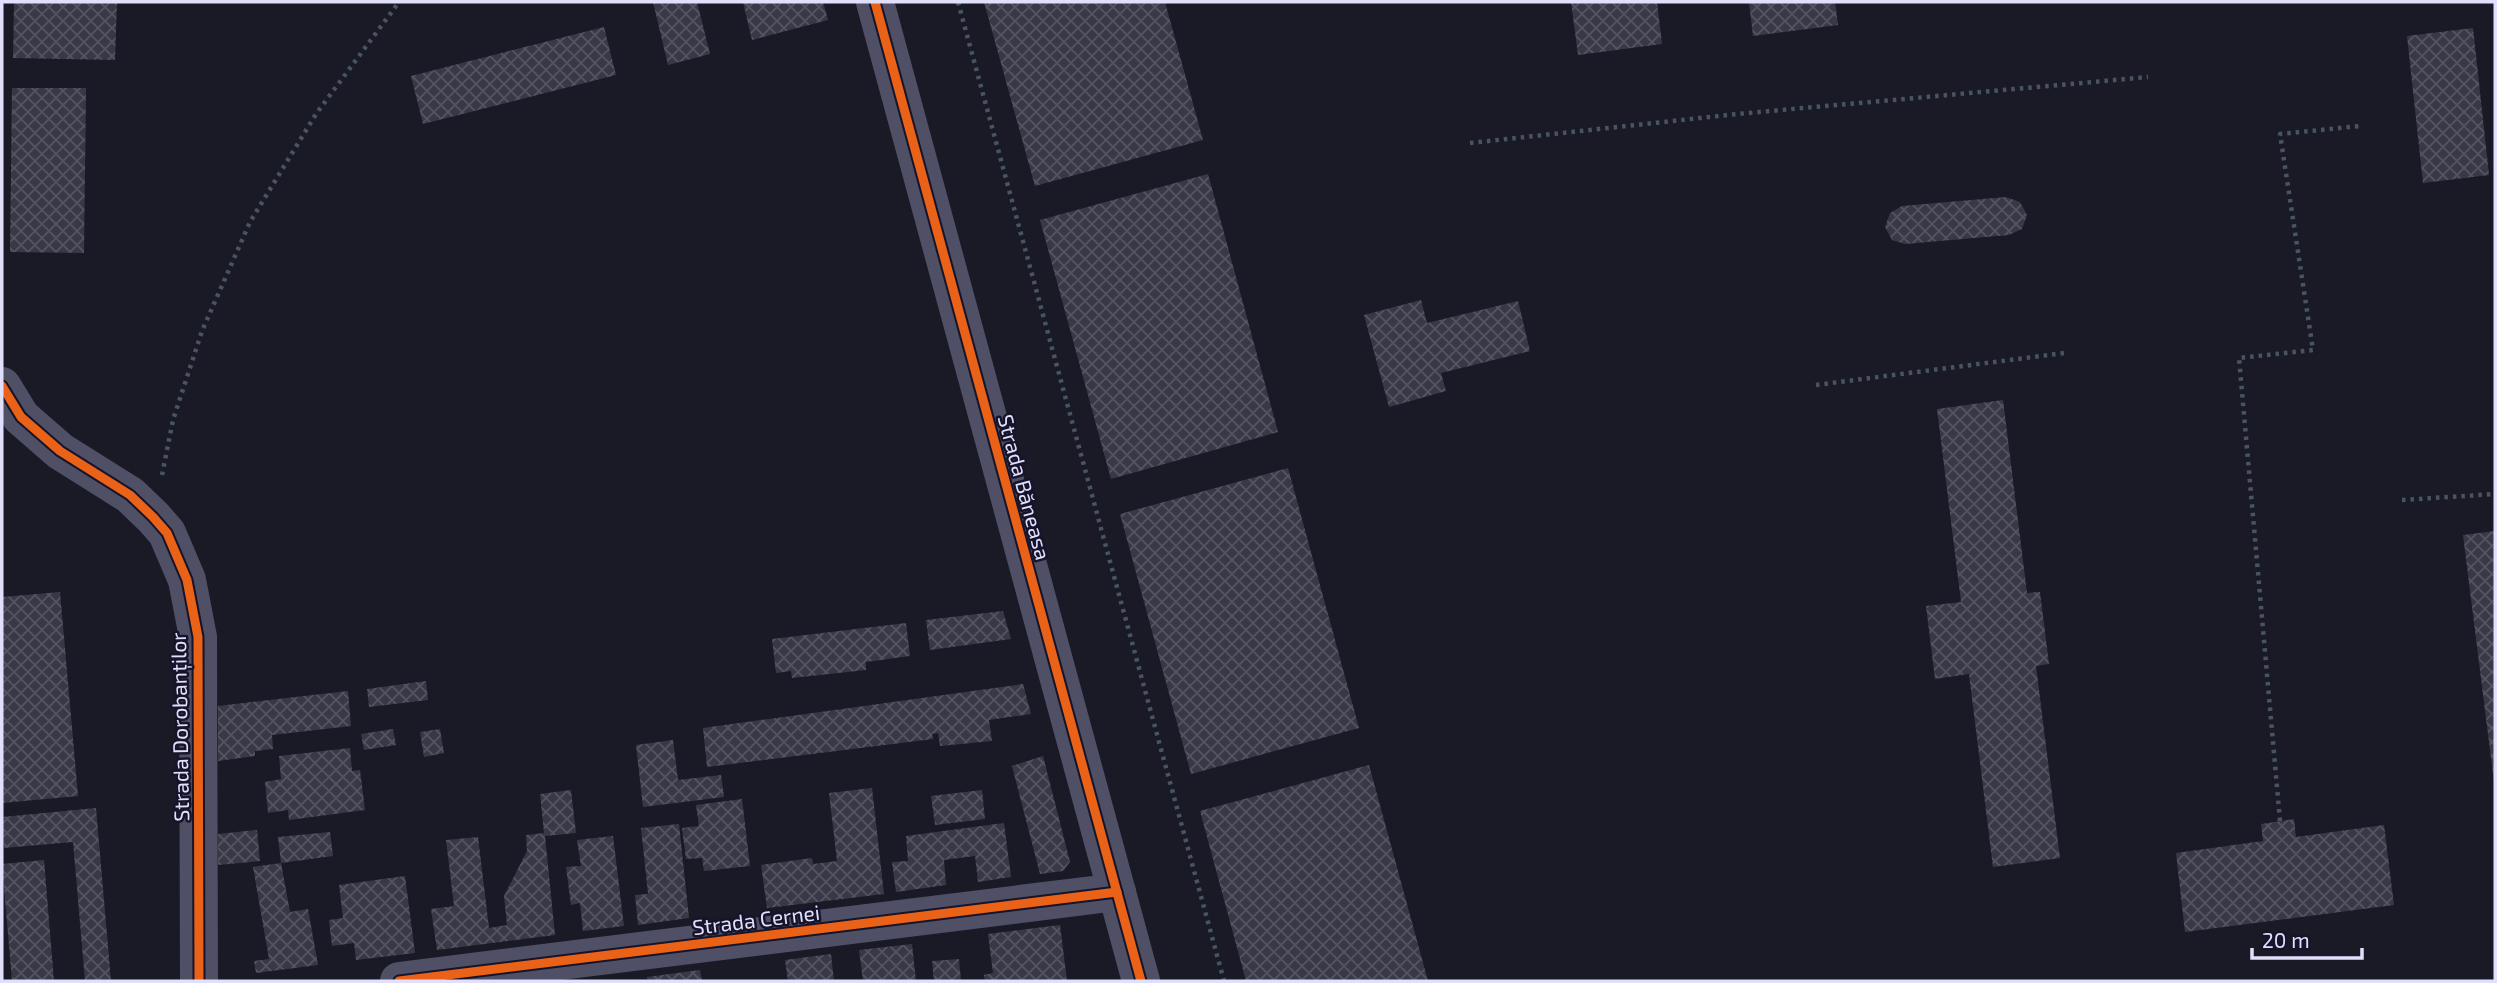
<svg xmlns="http://www.w3.org/2000/svg" width="2497" height="983" font-family="'Exo 2',sans-serif">
  <style>
    .building { fill: url(#building-cross-hatch) }
    .lines { fill: none; stroke-linecap: round; stroke-linejoin: round }
    .path { stroke: #485561; stroke-width: 4.5; stroke-dasharray: 3.5 5; stroke-linecap: butt }
    .minor { stroke: #4f5065; stroke-width: 38 }
    .tertiary { stroke: #4f5065; stroke-width: 38 }
    .cycleway-casing { stroke: #16142b; stroke-width: 13 }
    .cycleway { stroke: #ea6118; stroke-width: 9 }
    .labels { text-anchor: middle; dominant-baseline: central; stroke-width: 5; stroke-linejoin: round; paint-order: stroke }
    .street-label { font-size: 21px; fill: #e1e0fc; stroke: #16142b }
  </style>
  <defs>
    <pattern id="building-cross-hatch" width="8" height="8" patternUnits="userSpaceOnUse" patternTransform="scale(1.75)"><rect width="8" height="8" fill="#393847"/><path d="M0 0l8 8M0 8l8-8" fill="none" stroke="#555462"/></pattern>
  </defs>
  <rect width="100%" height="100%" fill="#1a1926"/>
  <!-- building -->
  <g class="building">
    <path d="M14,2H117L115,60L13,58Z"/>
    <path d="M653,2H697L710,54L668,65Z"/>
    <path d="M743,2H823L828,20L752,40Z"/>
    <path d="M984,2H1165L1203,140L1035,186Z"/>
    <path d="M1571,2H1657L1662,44L1578,55Z"/>
    <path d="M1749,2H1835L1838,25L1753,36Z"/>
    <path d="M604,27L616,75L423,124L411,76Z"/>
    <path d="M2473,28L2489,175L2423,183L2407,36Z"/>
    <path d="M12,88H86L84,253L10,252Z"/>
    <path d="M1208,174L1278,432L1111,479L1040,220Z"/>
    <path d="M2006,197L2020,202L2027,215L2022,229L2009,235L1905,244L1892,240L1885,227L1890,213L1902,206Z"/>
    <path d="M1421,300L1427,323L1518,301L1530,351L1441,373L1446,391L1389,407L1364,315Z"/>
    <path d="M2003,400L2027,593L2040,592L2049,664L2036,666L2060,858L1993,867L1969,674L1935,679L1926,606L1961,602L1937,409Z"/>
    <path d="M1288,468L1359,728L1191,774L1120,514Z"/>
    <path d="M2495,531V781L2494,782L2463,535Z"/>
    <path d="M60,592L78,796L2,803V597Z"/>
    <path d="M1003,611L1011,639L930,650L926,620Z"/>
    <path d="M906,623L910,656L866,662V670L792,678L791,671L776,673L772,639Z"/>
    <path d="M426,681L428,700L369,707L367,689Z"/>
    <path d="M1023,684L1031,714L989,720L992,741L940,746L938,733L932,734L933,739L707,767L703,728Z"/>
    <path d="M348,691L351,726L272,735L273,749L255,751V756L218,761V706Z"/>
    <path d="M393,729L396,745L364,750L361,734Z"/>
    <path d="M440,729L444,753L424,757L420,732Z"/>
    <path d="M673,740L678,780L721,775L724,797L643,807L636,745Z"/>
    <path d="M350,748L352,771L360,770L365,810L289,820L288,810L268,813L265,782L281,779L279,756Z"/>
    <path d="M1043,756L1070,862L1063,871L1040,874L1012,766Z"/>
    <path d="M1369,765L1428,981H1246L1200,811Z"/>
    <path d="M872,788L884,894L767,908L761,865L812,858L813,864L837,861L829,793Z"/>
    <path d="M571,790L576,833L545,836L555,935L437,950L431,909L454,906L446,840L478,837L489,928L507,925L504,896L527,851L526,835L544,833L540,794Z"/>
    <path d="M982,790L985,819L935,825L931,796Z"/>
    <path d="M742,799L750,866L704,871L702,858L686,859L682,828L699,826L696,805Z"/>
    <path d="M96,808L111,981H85L73,842L4,848L2,817Z"/>
    <path d="M2294,819L2296,837L2384,825L2394,905L2185,932L2176,853L2263,841L2261,824Z"/>
    <path d="M1004,823L1011,877L978,882L975,856L944,860L946,885L896,892L892,862L908,861L906,836Z"/>
    <path d="M679,824L689,918L638,925L635,895L648,894L641,828Z"/>
    <path d="M257,830L260,861L218,865V834Z"/>
    <path d="M330,832L333,856L281,863L278,837Z"/>
    <path d="M613,836L624,926L583,931L580,903L571,905L566,867L581,866L577,840Z"/>
    <path d="M44,860L54,981H12L2,864Z"/>
    <path d="M281,863L290,912L308,909L318,965L256,973L254,961L269,959L253,867Z"/>
    <path d="M405,876L415,953L356,960L354,943L332,946L329,920L343,918L339,885Z"/>
    <path d="M1060,925L1067,981H985L984,975L993,973L988,934Z"/>
    <path d="M912,944L916,981H863L859,950Z"/>
    <path d="M831,954L834,981H788L785,960Z"/>
    <path d="M959,959L961,981H934L932,961Z"/>
    <path d="M700,970L702,981H648L647,977Z"/>
  </g>
  <g class="lines">
    <!-- path -->
    <g class="path">
      <path d="M958,2L1224,981"/>
      <path d="M1470,143L1737,114L2148,77"/>
      <path d="M1816,385L2064,353"/>
      <path d="M162,475L173,420L202,331L250,222L316,114L399,2"/>
      <path d="M2402,500L2495,494"/>
      <path d="M2280,821L2239,358L2313,350L2280,134L2360,126"/>
    </g>
    <!-- minor -->
    <g class="minor">
      <path d="M2,386L21,417L60,451L130,495L153,517L167,533L187,580L198,637L199,981"/>
      <path d="M399,981L1117,892"/>
    </g>
    <!-- tertiary -->
    <path class="tertiary" d="M875,2L1141,981"/>
    <defs>
      <g id="cycleway">
        <path d="M875,2L1141,981"/>
        <path d="M2,386L21,417L60,451L130,495L153,517L167,533L187,580L198,637L199,981"/>
        <path d="M399,981L1117,892"/>
      </g>
    </defs>
    <!-- cycleway casing -->
    <use href="#cycleway" class="cycleway-casing"/>
    <!-- cycleway -->
    <use href="#cycleway" class="cycleway"/>
  </g>
  <g class="labels">
    <!-- street labels -->
    <g class="street-label">
      <text transform="translate(1025 487) rotate(75)">Strada Băneasa</text>
      <text transform="translate(179 727) rotate(-91)">Strada Dorobanților</text>
      <text transform="translate(756 919) rotate(-7)">Strada Cernei</text>
    </g>
  </g>
  <!-- border -->
  <rect width="2497" height="983" fill="none" stroke="#e1e0fc" stroke-width="7"/>
  <!-- scale -->
  <path d="M2252 948v10h110v-10" fill="none" stroke="#e1e0fc" stroke-width="3.5"/>
  <text x="2262" y="948" font-size="21" fill="#e1e0fc" stroke="#16142b" stroke-width="5" paint-order="stroke">20 m</text>
</svg>
